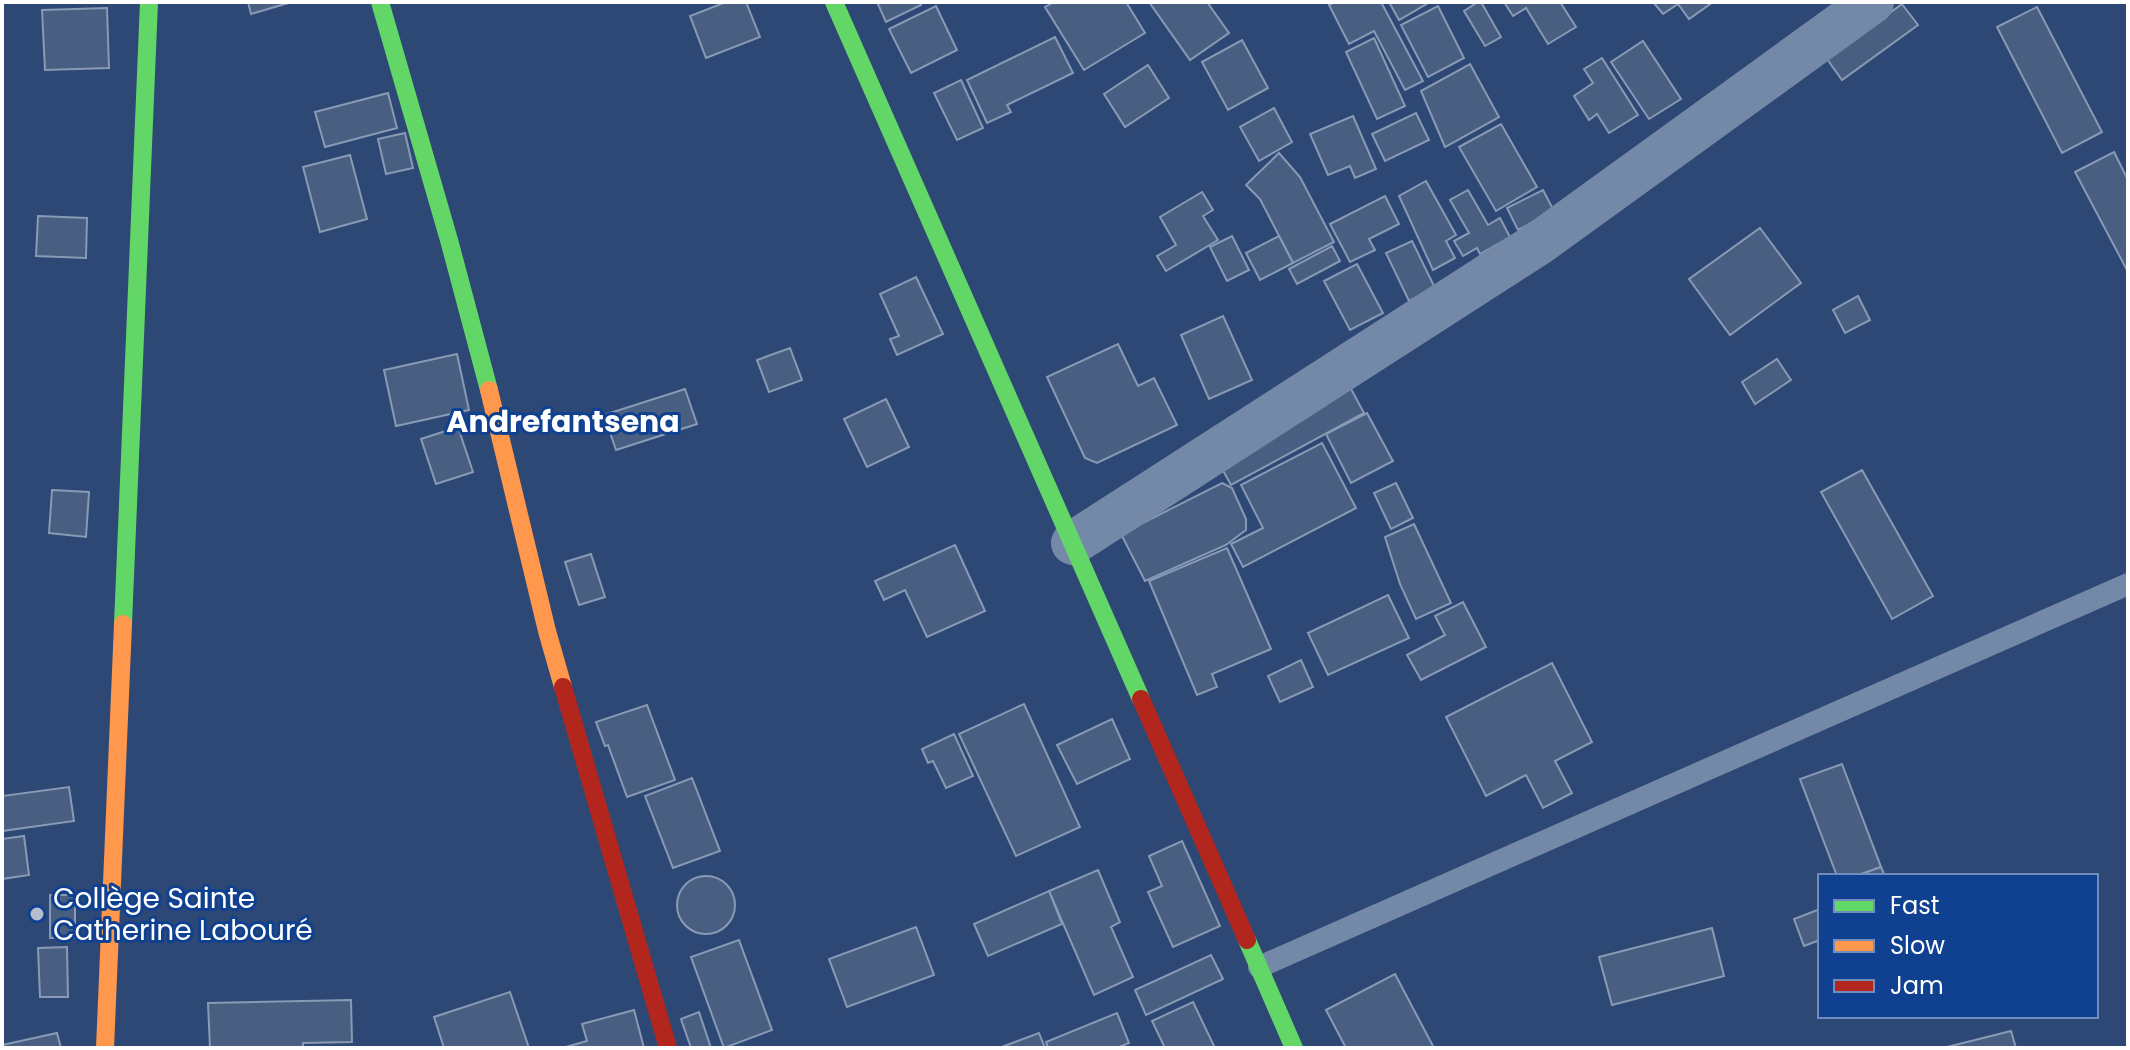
<svg xmlns="http://www.w3.org/2000/svg" width="2130" height="1050" font-family="Poppins,sans-serif">
  <style>
    .building { fill: #485f82; stroke: #899ab5; stroke-width: 2 }
    .lines { fill: none; stroke-linecap: round; stroke-linejoin: round }
    .lane { stroke: #7489a7; stroke-width: 22 }
    .street { stroke: #7489a7; stroke-width: 44 }
    .fast { stroke: #63d668; stroke-width: 18 }
    .slow { stroke: #ff974d; stroke-width: 18 }
    .jam { stroke: #b3261e; stroke-width: 18 }
    .poi-dot { fill: #b6bfce; stroke: #104191; stroke-width: 3 }
    .labels { text-anchor: middle; dominant-baseline: central; stroke-width: 6; stroke-linejoin: round; paint-order: stroke }
    .poi-label { font-size: 28px; fill: #fff; stroke: #104191; text-anchor: start }
    .neighbourhood-label { font-size: 30px; font-weight: bold; fill: #fff; stroke: #104191 }
  </style>
  <rect width="100%" height="100%" fill="#2d4874"/>
  <!-- building -->
  <g class="building">
    <path d="M248,2H292L251,14Z"/>
    <path d="M726,2H746L760,37L706,58L690,16Z"/>
    <path d="M877,2H920L921,5L886,22Z"/>
    <path d="M1054,2H1126L1145,33L1084,70L1045,7Z"/>
    <path d="M1149,2H1207L1229,33L1190,60Z"/>
    <path d="M1335,2H1381L1423,81L1405,90L1374,31L1349,44L1329,5Z"/>
    <path d="M1389,2H1430L1399,20Z"/>
    <path d="M1478,2H1481L1501,37L1485,46L1464,11Z"/>
    <path d="M1504,2H1560L1576,27L1548,44L1526,8L1513,16Z"/>
    <path d="M1653,2H1713L1689,19L1678,4L1663,14Z"/>
    <path d="M1902,4L1918,25L1842,80L1827,59Z"/>
    <path d="M936,6L957,50L911,73L889,29Z"/>
    <path d="M1438,6L1464,58L1428,77L1401,25Z"/>
    <path d="M2037,7L2102,132L2062,153L1997,27Z"/>
    <path d="M107,8L109,68L45,70L42,10Z"/>
    <path d="M1055,37L1073,73L1007,105L1011,112L987,123L967,80Z"/>
    <path d="M1374,38L1405,106L1377,119L1346,52Z"/>
    <path d="M1242,40L1268,88L1228,110L1202,62Z"/>
    <path d="M1643,41L1681,99L1649,119L1611,62Z"/>
    <path d="M1602,58L1638,115L1609,133L1597,114L1589,120L1574,96L1593,83L1584,69Z"/>
    <path d="M1470,64L1499,117L1445,147L1421,91Z"/>
    <path d="M1148,65L1169,98L1125,127L1104,94Z"/>
    <path d="M961,80L983,128L957,140L934,93Z"/>
    <path d="M388,93L397,128L325,147L315,112Z"/>
    <path d="M1274,108L1292,142L1259,161L1240,127Z"/>
    <path d="M1416,113L1429,140L1385,161L1372,134Z"/>
    <path d="M1353,116L1376,169L1355,178L1350,166L1328,175L1310,134Z"/>
    <path d="M1501,124L1537,187L1496,211L1459,147Z"/>
    <path d="M405,133L413,168L386,174L378,139Z"/>
    <path d="M2114,152L2128,180V272L2075,172Z"/>
    <path d="M1279,153L1300,177L1334,242L1293,263L1260,199L1246,185Z"/>
    <path d="M350,155L367,219L320,232L303,167Z"/>
    <path d="M1426,181L1456,235L1446,241L1455,258L1433,270L1399,196Z"/>
    <path d="M1468,190L1488,225L1500,218L1510,237L1480,254L1477,248L1463,256L1454,241L1469,233L1450,200Z"/>
    <path d="M1543,190L1554,211L1518,230L1507,208Z"/>
    <path d="M1202,192L1213,210L1203,216L1218,240L1166,271L1157,256L1176,245L1160,217Z"/>
    <path d="M1385,196L1399,224L1369,239L1375,250L1350,262L1330,224Z"/>
    <path d="M38,216L87,218L86,258L36,256Z"/>
    <path d="M1760,228L1801,283L1730,335L1689,279Z"/>
    <path d="M1232,236L1249,270L1227,281L1210,247Z"/>
    <path d="M1279,236L1293,263L1260,280L1246,253Z"/>
    <path d="M1412,241L1435,288L1409,301L1386,253Z"/>
    <path d="M1332,246L1340,261L1297,284L1289,269Z"/>
    <path d="M1357,264L1383,313L1350,330L1324,281Z"/>
    <path d="M916,277L943,334L897,355L890,339L899,336L880,294Z"/>
    <path d="M1858,296L1870,320L1845,333L1833,310Z"/>
    <path d="M1223,316L1252,380L1209,399L1181,335Z"/>
    <path d="M1118,344L1138,386L1154,378L1177,425L1097,463L1085,458L1047,377Z"/>
    <path d="M790,348L802,380L769,392L757,360Z"/>
    <path d="M457,354L469,410L396,426L384,370Z"/>
    <path d="M1777,359L1791,380L1755,404L1742,382Z"/>
    <path d="M1350,387L1364,413L1231,485L1220,465Z"/>
    <path d="M685,389L697,424L616,450L604,415Z"/>
    <path d="M886,399L909,447L867,467L844,419Z"/>
    <path d="M1367,413L1393,461L1351,483L1326,434Z"/>
    <path d="M458,427L473,472L436,484L421,439Z"/>
    <path d="M1322,443L1356,508L1243,567L1231,544L1263,528L1241,485Z"/>
    <path d="M1862,470L1933,596L1892,619L1821,492Z"/>
    <path d="M1222,483L1232,488L1246,519V530L1226,545L1145,581L1121,534Z"/>
    <path d="M1396,483L1413,518L1391,529L1374,493Z"/>
    <path d="M52,490L89,492L86,537L49,533Z"/>
    <path d="M1414,524L1451,603L1416,619L1400,584L1385,537Z"/>
    <path d="M955,545L985,611L927,637L905,590L884,600L875,581Z"/>
    <path d="M1227,548L1271,649L1212,674L1217,687L1197,695L1149,581Z"/>
    <path d="M591,554L605,597L579,605L565,562Z"/>
    <path d="M1388,595L1409,638L1328,675L1308,633Z"/>
    <path d="M1463,602L1486,647L1421,680L1407,655L1445,635L1435,616Z"/>
    <path d="M1301,660L1313,687L1280,702L1268,676Z"/>
    <path d="M1552,663L1592,742L1555,761L1572,793L1543,808L1526,775L1486,796L1446,717Z"/>
    <path d="M1024,704L1080,827L1016,856L959,734Z"/>
    <path d="M647,705L675,780L627,797L608,745L605,746L596,722Z"/>
    <path d="M1112,719L1130,759L1077,784L1057,745Z"/>
    <path d="M954,734L973,776L946,788L933,761L928,763L922,749Z"/>
    <path d="M1842,764L1881,867L1856,876H1837L1800,779Z"/>
    <path d="M692,778L720,851L673,868L645,796Z"/>
    <path d="M69,787L74,821L2,831V796Z"/>
    <path d="M24,836L29,875L2,879V839Z"/>
    <path d="M1182,841L1220,926L1173,947L1148,892L1162,886L1149,856Z"/>
    <path d="M1881,867L1885,876H1856Z"/>
    <path d="M1098,870L1120,922L1111,927L1133,977L1094,995L1049,891Z"/>
    <circle cx="706" cy="905" r="29"/>
    <path d="M1049,891L1062,924L988,956L974,924Z"/>
    <rect x="50" y="895" width="25" height="43"/>
    <path d="M1820,909V940L1804,946L1794,919Z"/>
    <path d="M916,927L934,975L847,1007L829,959Z"/>
    <path d="M1712,928L1724,976L1612,1005L1599,957Z"/>
    <path d="M739,940L772,1030L724,1048L691,957Z"/>
    <path d="M67,947L68,997H40L38,948Z"/>
    <path d="M1211,955L1223,979L1146,1015L1135,990Z"/>
    <path d="M1395,974L1434,1048H1346L1326,1010Z"/>
    <path d="M510,992L529,1048H444L434,1017Z"/>
    <path d="M351,1000L352,1042L303,1043V1048H210L208,1003Z"/>
    <path d="M1193,1002L1215,1048H1165L1152,1021Z"/>
    <path d="M634,1010L644,1048H562L587,1041L582,1024Z"/>
    <path d="M699,1012L711,1048H691L681,1019Z"/>
    <path d="M1117,1013L1129,1043L1117,1048H1048L1046,1042Z"/>
    <path d="M2011,1031L2016,1048H1943Z"/>
    <path d="M57,1033L61,1048H2V1045Z"/>
    <path d="M1039,1033L1045,1048H999Z"/>
  </g>
  <g class="lines">
    <!-- lane -->
    <path class="lane" d="M1259,967L2128,584"/>
    <!-- street -->
    <path class="street" d="M1073,543L1539,243L1872,2"/>
    <!-- fast -->
    <g class="fast">
      <path d="M380,2L449,240L489,390"/>
      <path d="M834,2L1141,699"/>
      <path d="M123,624L149,2"/>
      <path d="M1247,940L1294,1048"/>
    </g>
    <!-- slow -->
    <g class="slow">
      <path d="M489,390L547,631L563,687"/>
      <path d="M105,1048L123,624"/>
    </g>
    <!-- jam -->
    <g class="jam">
      <path d="M563,687L668,1048"/>
      <path d="M1141,699L1247,940"/>
    </g>
  </g>
  <!-- markers -->
  <circle class="poi-dot" cx="37" cy="914" r="8"/>
  <g class="labels">
    <!-- poi labels -->
    <g class="poi-label">
      <text x="53" y="898">Collège Sainte<tspan x="53" dy="32">Catherine Labouré</tspan></text>
    </g>
    <!-- neighbourhood labels -->
    <g class="neighbourhood-label">
      <text x="563" y="421">Andrefantsena</text>
    </g>
  </g>
  <!-- border -->
  <rect width="2130" height="1050" fill="none" stroke="#ffffff" stroke-width="8"/>
  <!-- legend -->
  <rect x="1818" y="874" width="280" height="144" fill="#104191" stroke="#708dbd" stroke-width="2"/>
  <rect x="1834" y="900" width="40" height="12" fill="#63d668" stroke="#708dbd" stroke-width="2"/>
  <text x="1890" y="914" font-size="24" fill="#ffffff">Fast</text>
  <rect x="1834" y="940" width="40" height="12" fill="#ff974d" stroke="#708dbd" stroke-width="2"/>
  <text x="1890" y="954" font-size="24" fill="#ffffff">Slow</text>
  <rect x="1834" y="980" width="40" height="12" fill="#b3261e" stroke="#708dbd" stroke-width="2"/>
  <text x="1890" y="994" font-size="24" fill="#ffffff">Jam</text>
</svg>
